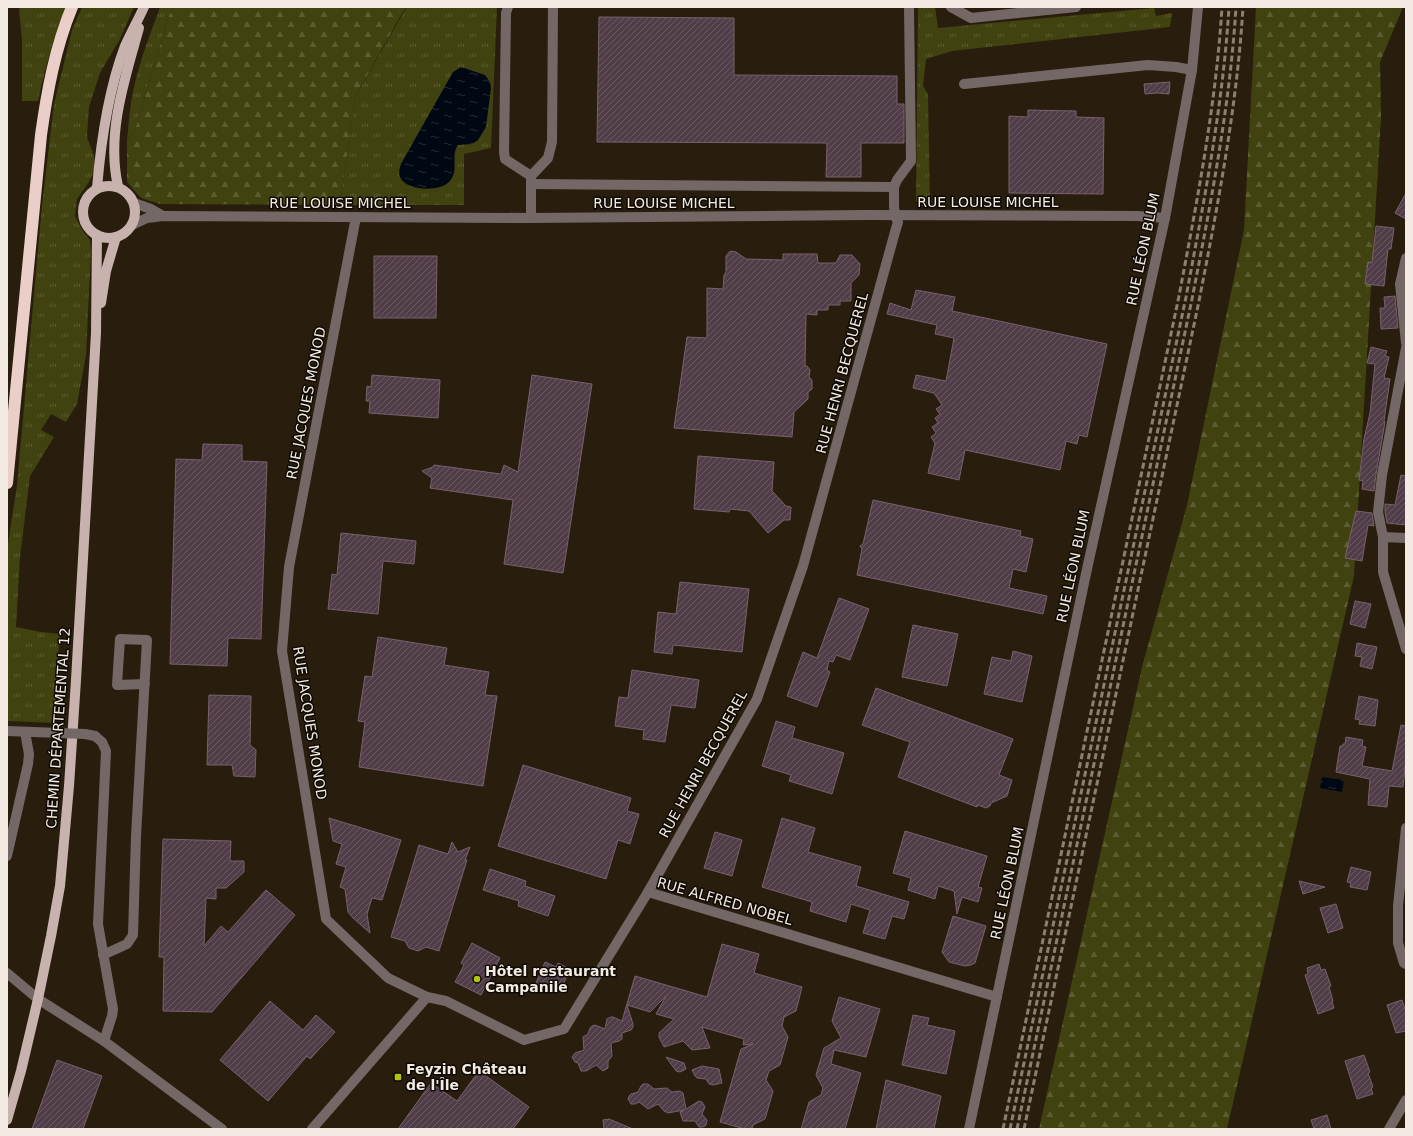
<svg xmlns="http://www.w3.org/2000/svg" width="1413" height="1136" font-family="'DejaVu Sans',sans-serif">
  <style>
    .grass { fill: url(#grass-tufts) }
    .forest { fill: url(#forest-firs) }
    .water { fill: url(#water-ripples) }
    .building { fill: url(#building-hatch); stroke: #77616d }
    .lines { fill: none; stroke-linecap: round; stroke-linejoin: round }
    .minor { stroke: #736866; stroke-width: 10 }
    .major { stroke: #c8b2ad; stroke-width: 10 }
    .highway { stroke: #eacfc9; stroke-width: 12 }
    .rail { stroke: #8a8073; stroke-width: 3; stroke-dasharray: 6 3; stroke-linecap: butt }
    .minor-bridge { stroke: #736866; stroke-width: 10 }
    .poi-dot { fill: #aec60c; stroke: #0e0904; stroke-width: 1.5 }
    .labels { text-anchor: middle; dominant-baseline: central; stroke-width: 3; stroke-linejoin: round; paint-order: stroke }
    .street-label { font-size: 14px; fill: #f3ebe1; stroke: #0e0904 }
    .poi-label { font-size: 14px; font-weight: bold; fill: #f3ebe1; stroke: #0e0904; text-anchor: start }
  </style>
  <defs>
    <pattern id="grass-tufts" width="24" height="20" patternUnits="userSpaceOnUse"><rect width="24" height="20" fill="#40420f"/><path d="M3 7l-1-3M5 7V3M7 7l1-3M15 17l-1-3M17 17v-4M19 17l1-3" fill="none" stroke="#5c5d32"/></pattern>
    <pattern id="forest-firs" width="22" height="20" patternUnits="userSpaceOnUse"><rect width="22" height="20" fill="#40420f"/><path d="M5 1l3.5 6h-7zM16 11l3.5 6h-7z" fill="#5c5d32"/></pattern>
    <pattern id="water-ripples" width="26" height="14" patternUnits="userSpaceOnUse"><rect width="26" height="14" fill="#000814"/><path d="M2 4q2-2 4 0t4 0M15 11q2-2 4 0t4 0" fill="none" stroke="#262c36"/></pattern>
    <pattern id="building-hatch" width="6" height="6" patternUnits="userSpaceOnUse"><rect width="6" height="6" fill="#513d48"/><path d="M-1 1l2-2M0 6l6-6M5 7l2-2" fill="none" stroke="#6a5962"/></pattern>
  </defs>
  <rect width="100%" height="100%" fill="#291e0e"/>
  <!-- grass -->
  <g class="grass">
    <path d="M19,7H66C53,37 45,70 38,101H22V41Z"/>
    <path d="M82,7H134L120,39L100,73L89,107L87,137L94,156L95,169L89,182L77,199L75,216L82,230L90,240L91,251L86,355L77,404L66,422L51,414L41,430L54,437L30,476L20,557L16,627L41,632L60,634L56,682V723L7,721V550L17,485L42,205L54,104L72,30Z"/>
    <path d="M160,7H174L169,15L136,127L127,141C129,122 130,102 135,83C141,57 151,32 160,7Z"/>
    <path d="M408,7H497L491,148L464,154V205H340L355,97L405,10Z"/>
    <path d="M918,7H935L938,28L1154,8L1156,16L1172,13L1170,27L952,51L926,59L923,86L928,94L930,206H920L916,201Z"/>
  </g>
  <!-- forest -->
  <g class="forest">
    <path d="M174,7H408L404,10L355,97L340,205L160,204L141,198L127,182V141L136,127L169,15Z"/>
    <path d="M1256,7H1403L1380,62L1381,117L1354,576L1227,1129H1039L1142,667L1187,505L1244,230Z"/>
  </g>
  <!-- water -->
  <g class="water">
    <path d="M461,67L485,75L490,82L491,88L486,127L478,140L472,144L458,145C450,155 460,171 449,182C439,192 406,191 400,177C398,172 400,166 402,162L453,72Z"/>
    <path d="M1322,777L1344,780L1342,792L1320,788Z"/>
  </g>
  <!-- building -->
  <g class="building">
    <path d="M599,17L734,18V75L897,76V104H904V143H861V177H826L827,143L597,142Z"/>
    <path d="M1170,82L1169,94L1157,93L1145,94L1144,84Z"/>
    <path d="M1028,110L1076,111V117L1104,118L1103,194L1009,193V116L1028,117Z"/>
    <path d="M1406,193V219L1395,213Z"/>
    <path d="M1376,226L1394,228L1391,249H1388L1384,286L1365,284L1368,262L1372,263Z"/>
    <path d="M730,251L736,252L746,259L783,260V254H817L818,263H836L840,255H852L860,264L859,275L851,283V301H840V305H828V310H817V315L806,314L805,366H807L810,370L809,377L812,380V389L808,392V399L794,412L792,437L674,428L687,337L707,338V288L723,289L724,275L726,272V256Z"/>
    <path d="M374,256H437L436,318H374Z"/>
    <path d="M916,290L955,297L952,311L1107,344L1087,437L1079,435L1077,444L1066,441L1060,470L965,450L959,480L928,473L935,443L931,437L936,433L932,427L938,423L935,418L940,414L936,409L942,405L934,393L913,388L916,375L946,381L954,338L935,334L937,325L887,314L890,303L911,310Z"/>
    <path d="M1395,296L1398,328L1381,329L1380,308H1385L1384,297Z"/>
    <path d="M1371,347L1387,351L1385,356L1389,357L1384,378L1390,379L1384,421L1385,422L1376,474L1374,491L1362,489L1363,481L1359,480L1364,439L1370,413L1375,364L1367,363Z"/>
    <path d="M372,375L440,380L438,418L369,413L370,401H366L367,386L371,387Z"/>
    <path d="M532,375L592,384L563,573L504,564L513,500L430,488L432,478L422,471L433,467L434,465L501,474L504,465L518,472Z"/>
    <path d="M203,444L242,445V461L267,462L261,639L228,638L227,666L170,664L176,459L202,460Z"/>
    <path d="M698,456L774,462L772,491L786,506L791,507L790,520H784L768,533L749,511L730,509L729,512L694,509Z"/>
    <path d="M1401,475L1406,476V525L1387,523L1385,512V504L1395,505Z"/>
    <path d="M873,500L1021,531L1020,536L1033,539L1026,572L1013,569L1009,588L1047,596L1043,614L857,575L862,549L860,546L863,544Z"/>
    <path d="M1356,511L1372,513L1374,526L1368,525L1362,561L1345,558Z"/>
    <path d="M341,533L416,541L414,564L383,561L378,614L328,609L332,574L337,575Z"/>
    <path d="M680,582L749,589L742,652L673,645L672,654L654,652L658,612L676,614Z"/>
    <path d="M839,598L869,609L850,660L836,655L833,662L829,661L827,670L830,672L817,707L787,696L803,652L817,658Z"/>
    <path d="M1355,601L1371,604L1365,628L1350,624Z"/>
    <path d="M913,625L958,634L947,686L902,677Z"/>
    <path d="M378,637L447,648L444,665L489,672L485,695L497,696L483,786L359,767L365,722L358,721L365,676L372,677Z"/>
    <path d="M1357,643L1377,647L1372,669L1360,666L1362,657L1355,656Z"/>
    <path d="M1013,651L1032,656L1022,702L984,694L992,657L1011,661Z"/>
    <path d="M632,670L699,680L695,708L671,705L665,742L643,739L644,730L615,726L619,697L628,698Z"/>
    <path d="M876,688L1013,739L999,775L1012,780L1007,796L991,803L990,806L986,808L978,805L977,807L898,777L910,742L862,725Z"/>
    <path d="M209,695L251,696L250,745L256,750L255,777L234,776L232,765H207Z"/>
    <path d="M1359,696L1378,700L1375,726L1359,724L1360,720L1355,719Z"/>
    <path d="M776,721L795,727L792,738L844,753L832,794L789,781L791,775L762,766Z"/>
    <path d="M1401,725L1406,726V757L1403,787L1389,786L1387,807L1368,805L1370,779L1336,772L1340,746H1343V744H1345L1346,737L1363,740L1362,746L1366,747L1362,766L1392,771Z"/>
    <path d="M523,765L631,798L627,811L639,814L630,844L618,840L606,879L498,846Z"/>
    <path d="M329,818L401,840L382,900L372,898L367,914L370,933L353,918L348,912L345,889L340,887L346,867L336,864L342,844L333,841Z"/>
    <path d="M782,818L815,828L808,852L861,867L856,886L909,902L904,919L892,916L885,939L863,933L870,910L851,904L846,922L810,911L812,902L762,887Z"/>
    <path d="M905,831L987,856L978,887L982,888L978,902L962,897L957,914L954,891L938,886L935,899L908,890L911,878L893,873Z"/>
    <path d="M715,832L742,840L732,876L704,868Z"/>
    <path d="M163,839L231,841L230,861H244V872L226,888H216V899L206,898L204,946L221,926L228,932L266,890L295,915L212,1012L163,1011L164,957H159Z"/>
    <path d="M452,842L458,852L470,847L465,860H467L439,951L426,947L418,951L409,948L405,941L391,937L419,845L448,854Z"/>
    <path d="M1351,867L1371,872L1367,890L1350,887L1351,883L1347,882Z"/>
    <path d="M490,869L526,881L525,886L555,896L548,916L518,906L519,901L483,890Z"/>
    <path d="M1299,881L1325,887L1303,894Z"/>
    <path d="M1336,904L1343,928L1328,933L1320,908Z"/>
    <path d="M953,916L986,926L975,963L971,965L965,966L949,962L942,952Z"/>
    <path d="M472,943L500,958L481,995L455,982L464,965L461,963Z"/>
    <path d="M722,944L759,954L754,973L802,987L796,1011L784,1017L782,1026L788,1037L780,1065L769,1071L766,1080L773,1091L765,1119L753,1125L752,1129H745L720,1122L741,1049L753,1044L743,1045L744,1039L702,1027L710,1048L692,1050L683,1041L664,1047L659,1037V1033L674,1019L656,1014L666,996L650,1012L627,1005L633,1024V1027L631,1030L622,1033V1039L619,1041L611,1043L612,1056L608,1061V1068L603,1071L596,1065L586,1071H581L578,1063L575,1062L572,1057L575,1053L584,1050L583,1037L588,1034L590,1028L592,1026L595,1025L605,1029L607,1019L611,1017H613L622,1021L635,976L707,997Z"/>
    <path d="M545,962L556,967L558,963L570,969L563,985L560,983L556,993L536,983Z"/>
    <path d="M1319,964L1321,970L1325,969L1331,986L1329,987L1333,1001L1332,1002L1334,1008L1318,1014L1305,975L1308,974L1307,968Z"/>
    <path d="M839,997L880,1009L866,1057L834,1050L831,1064L861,1073L845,1129H801L809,1102L821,1095L823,1088L816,1075L824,1048L841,1038L832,1021Z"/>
    <path d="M1402,1000L1406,1012V1031L1396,1033L1387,1005Z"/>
    <path d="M270,1001L303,1030L316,1015L335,1032L310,1059L307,1056L268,1101L220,1060Z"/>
    <path d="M913,1015L929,1018L927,1025L955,1031L946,1074L902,1065Z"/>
    <path d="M1364,1055L1370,1072L1368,1073L1373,1087L1371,1088L1373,1094L1357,1099L1345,1061Z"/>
    <path d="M666,1057L684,1063L686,1069L680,1072L676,1071Z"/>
    <path d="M57,1060L102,1076L83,1129H32Z"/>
    <path d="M702,1066L719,1069L722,1083L713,1085L709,1084L706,1079L697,1078L695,1076L692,1070Z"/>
    <path d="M479,1071L529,1107L513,1129H398L431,1083L457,1101Z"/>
    <path d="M886,1080L941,1096L934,1129H876Z"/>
    <path d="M643,1084H648L654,1089L667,1088L672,1092L680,1091L683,1093L686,1109L699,1101L702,1102L705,1107L702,1114L707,1120L706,1125L703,1127H699L695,1121H683L680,1112L684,1110L668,1113L664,1111L658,1104L648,1109L639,1102L635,1104H631L628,1099L629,1096L631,1094L638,1092L641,1086Z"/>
    <path d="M1327,1115L1331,1129H1314L1311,1120Z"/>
    <path d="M609,1119L633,1129H604L603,1120Z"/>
  </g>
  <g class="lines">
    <!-- minor -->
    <g class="minor">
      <path d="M508,7L506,13L504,152L505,159L531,176"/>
      <path d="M951,7L971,18L1076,7"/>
      <path d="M964,84L1148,65L1176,67L1192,70"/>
      <path d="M531,176L548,158L552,142L553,7"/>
      <path d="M531,184L894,187V206L895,216L898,222L895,232L803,566L757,699L648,892"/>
      <path d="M894,187L897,180L911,161L909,7"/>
      <path d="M134,203L151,209L163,216"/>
      <path d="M356,217L289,567L282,651L326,919L388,978L427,997"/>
      <path d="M531,218V178"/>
      <path d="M132,225L147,218L163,216L531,218L865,215L1137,216L1165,218"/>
      <path d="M1406,258L1400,284L1406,343"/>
      <path d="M1406,348L1382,475L1378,512L1383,537V572L1406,649"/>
      <path d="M1383,537L1406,538"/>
      <path d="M95,736L102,742L106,751L98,924L113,1009L112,1016L104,1041"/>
      <path d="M1406,828L1398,906V943L1404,963L1406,964"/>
      <path d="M7,856L28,764L29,754L25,732"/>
      <path d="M103,955L127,944L133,935L136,836L147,640L120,639L117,685L145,684"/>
      <path d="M7,973L38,999L104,1041L222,1129"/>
      <path d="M312,1129L427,997L446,1001L524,1040L564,1029L648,892L997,997"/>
      <path d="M969,1129L1087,569L1165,218L1192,70L1198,7"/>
      <path d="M1389,1129L1406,1100"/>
    </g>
    <!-- major -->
    <g class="major">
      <circle cx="109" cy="212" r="26"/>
      <path d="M118,186C106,134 125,78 139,28"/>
      <path d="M97,188C101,140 108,91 125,46C131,33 138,20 144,7"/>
      <path d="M101,303L106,271L116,237"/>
      <path d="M7,1120L21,1071L38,999L51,936L60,886L69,786L76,680L96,333L97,235"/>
    </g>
    <!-- highway -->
    <path class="highway" d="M7,483L41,135C47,92 55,48 72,7"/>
    <!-- rail -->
    <g class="rail">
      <path d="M1003,1129L1179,296C1197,201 1216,105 1222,7"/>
      <path d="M1010,1129L1186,297C1204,201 1223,105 1229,7"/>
      <path d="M1017,1129L1192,299C1211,202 1230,105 1236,7"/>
      <path d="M1024,1129L1199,301C1218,204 1237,106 1243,7"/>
    </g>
    <!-- minor-bridge -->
    <path class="minor-bridge" d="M7,731L85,734L95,736"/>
  </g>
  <!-- markers -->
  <g class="poi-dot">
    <circle cx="477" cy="979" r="4"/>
    <rect x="394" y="1073" width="8" height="8" rx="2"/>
  </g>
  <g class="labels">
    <!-- street labels -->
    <g class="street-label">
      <text x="988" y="202">RUE LOUISE MICHEL</text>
      <text x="340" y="203">RUE LOUISE MICHEL</text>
      <text x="664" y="203">RUE LOUISE MICHEL</text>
      <text transform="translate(1143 249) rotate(-78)">RUE LÉON BLUM</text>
      <text transform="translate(842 373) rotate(-75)">RUE HENRI BECQUEREL</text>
      <text transform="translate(306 403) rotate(-79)">RUE JACQUES MONOD</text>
      <text transform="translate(1073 566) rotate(-78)">RUE LÉON BLUM</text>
      <text transform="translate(310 723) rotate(81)">RUE JACQUES MONOD</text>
      <text transform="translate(58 728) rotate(-86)">CHEMIN DÉPARTEMENTAL 12</text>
      <text transform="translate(703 764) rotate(-61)">RUE HENRI BECQUEREL</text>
      <text transform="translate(1007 883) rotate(-78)">RUE LÉON BLUM</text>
      <text transform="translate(725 901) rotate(16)">RUE ALFRED NOBEL</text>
    </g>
    <!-- poi labels -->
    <g class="poi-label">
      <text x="485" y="971">Hôtel restaurant<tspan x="485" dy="16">Campanile</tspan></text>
      <text x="406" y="1069">Feyzin Château<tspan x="406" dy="16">de l'Île</tspan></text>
    </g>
  </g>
  <!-- border -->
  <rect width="1413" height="1136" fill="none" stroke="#f3ebe1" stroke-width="16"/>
</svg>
